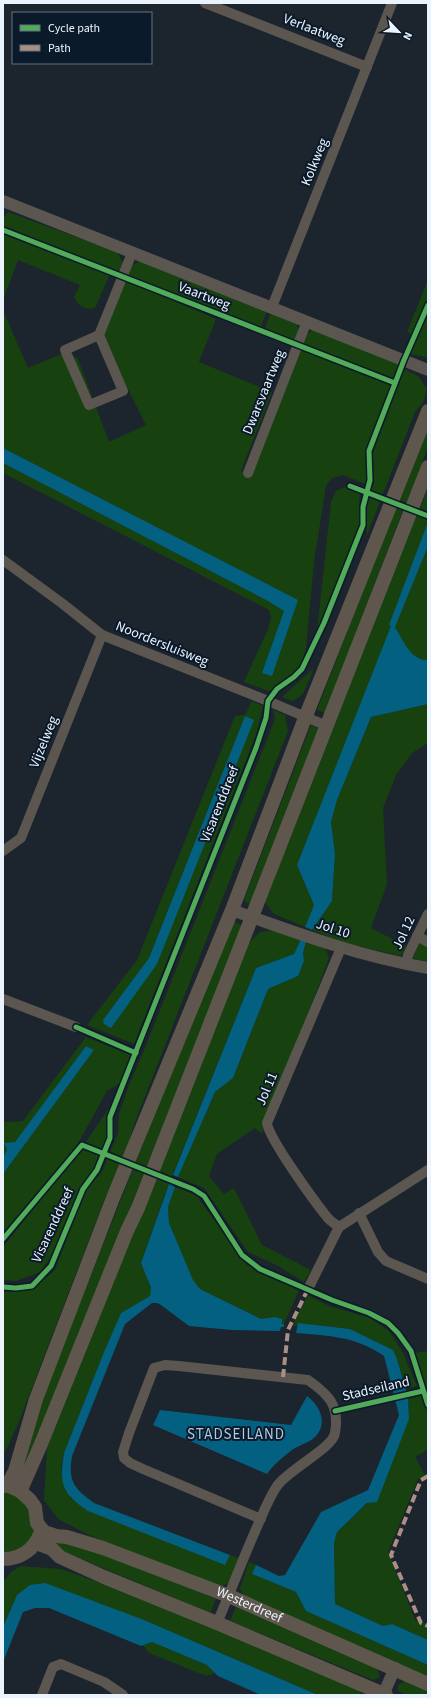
<svg xmlns="http://www.w3.org/2000/svg" width="431" height="1698" font-family="'Source Sans 3',sans-serif">
  <style>
    .green { fill: #174210; fill-rule: evenodd }
    .water { fill: #036080 }
    .lines { fill: none; stroke-linecap: round; stroke-linejoin: round }
    .minor { stroke: #5c5650; stroke-width: 10 }
    .tertiary { stroke: #5c5650; stroke-width: 12 }
    .secondary { stroke: #5f574e; stroke-width: 14 }
    .quiet { stroke: #ac8f84; stroke-width: 4; stroke-dasharray: 8 4; stroke-linecap: butt }
    .cycleway-casing { stroke: #0b1a2a; stroke-width: 8 }
    .cycleway { stroke: #51ab58; stroke-width: 5 }
    .labels { text-anchor: middle; dominant-baseline: central; stroke-width: 4; stroke-linejoin: round; paint-order: stroke }
    .street-label { font-size: 14px; fill: #ebf3fd; stroke: #0b1a2a }
    .neighbourhood-label { font-size: 15px; letter-spacing: 1px; fill: #b4c8de; stroke: #0b1a2a }
  </style>
  <rect width="100%" height="100%" fill="#1c242d"/>
  <!-- green -->
  <g class="green">
    <path d="M8,212L117,252L123,263L119,273L3,226V219Z"/>
    <path d="M3,233L110,274L95,308C85,310 79,307 74,297L80,285L18,260L3,300Z"/>
    <path d="M141,261L267,311L261,326L258,328L126,276L130,266Z"/>
    <path d="M125,280L216,319L199,362L272,392L241,471L251,476L301,350L389,384L391,388L366,450V464L368,478L365,484L343,475L332,478L326,486L314,562L306,648L302,665L271,692L244,682L269,627L271,618L269,610L3,473V463L268,601L285,611L263,673L297,600L3,448V310L28,368L66,352L78,359L109,442L146,425L125,383L104,334Z"/>
    <path d="M428,280V356L426,357L409,354L416,336L407,332Z"/>
    <path d="M271,312L297,322L298,331L294,342L266,331L265,328Z"/>
    <path d="M314,329L401,364L395,378L391,380L302,345L307,334Z"/>
    <path d="M404,369L418,376L427,389L423,402L415,412L367,535L365,505L374,483L373,453Z"/>
    <path d="M428,429V446L408,503L399,500Z"/>
    <path d="M345,487L361,493L359,499L361,526L331,603L317,631L331,502L336,491Z"/>
    <path d="M428,487V512L420,509Z"/>
    <path d="M395,507L403,510L325,713L317,710Z"/>
    <path d="M416,515L428,520V660C410,661 401,637 393,624L297,865L314,905L305,927L274,914L264,901Z"/>
    <path d="M314,668L303,694L293,701L282,697Z"/>
    <path d="M252,701L263,706L256,735L134,1044L87,1025L137,960L235,716L245,715ZM245,716L157,964L103,1020L149,958Z"/>
    <path d="M428,704V743L412,753L396,775L383,808L387,884L371,928L406,946L401,956L338,941L312,930L332,901L335,854L331,822L337,800L371,717Z"/>
    <path d="M273,710L285,715L288,731L135,1122L125,1155L107,1193L18,1424L8,1446L3,1454V1288C24,1288 40,1286 55,1270L85,1191L102,1172L118,1133L119,1114L129,1085L145,1048L275,719Z"/>
    <path d="M311,725L319,729L252,904L247,903L244,900Z"/>
    <path d="M234,921L242,926L55,1398L20,1479L23,1447L219,952Z"/>
    <path d="M277,930L301,939L294,954L256,968L163,1199L141,1263L151,1289L150,1296L121,1313L104,1352L64,1453L61,1469L71,1499L225,1565L230,1555L241,1559L231,1581L221,1587L89,1535L58,1519L44,1500L47,1448L247,945L260,932Z"/>
    <path d="M306,941L325,948L329,958L312,1003L262,1127L264,1131L261,1133L255,1128L217,1154L209,1176L224,1194L234,1188L262,1245L311,1270L304,1282L278,1266L248,1252L204,1188L178,1177L215,1092L233,1078L268,989L298,976L304,961L303,953Z"/>
    <path d="M420,943L428,947V962L412,958Z"/>
    <path d="M86,1037L131,1055L122,1082L107,1091L75,1149L3,1235V1174L94,1050L86,1046L15,1142L7,1146V1153L3,1158V1121L6,1122L23,1121Z"/>
    <path d="M115,1099L108,1118L109,1136L94,1169L80,1189L53,1254L40,1272L16,1281L3,1280V1247L77,1155Z"/>
    <path d="M175,1187L196,1195L247,1265L272,1276L299,1290L284,1324H282V1319L275,1317L261,1319L200,1289L193,1280L169,1223L168,1207Z"/>
    <path d="M308,1295L329,1306L370,1318L389,1331L402,1351L417,1386L406,1389L397,1359L393,1350L350,1329L298,1323L297,1326H294L295,1320Z"/>
    <path d="M428,1351V1396L415,1353Z"/>
    <path d="M420,1394L428,1412V1450L415,1457L425,1475L418,1479L388,1552L415,1620L428,1625V1640L392,1624L383,1626L335,1604L334,1543L337,1532L368,1503L409,1419L408,1397Z"/>
    <path d="M3,1491L18,1496L29,1509L35,1532C28,1546 18,1550 3,1553Z"/>
    <path d="M44,1536L84,1547L216,1599L210,1613L41,1542Z"/>
    <path d="M249,1562L256,1565L252,1574L296,1592L306,1611L428,1665V1677L245,1598L240,1588Z"/>
    <path d="M21,1566L61,1569L159,1604L359,1688L361,1695H318L144,1620L17,1595L3,1627V1582L11,1572Z"/>
    <path d="M236,1607L366,1662L377,1667L380,1677L373,1680L230,1621Z"/>
    <path d="M152,1642L207,1665L215,1673L206,1676L149,1653L143,1645Z"/>
    <path d="M405,1681L428,1692V1695H407L398,1691V1685Z"/>
  </g>
  <!-- water -->
  <g class="water">
    <path d="M3,448L298,600L272,676L262,673L284,611L268,601L3,463Z"/>
    <path d="M428,522V546L395,627C403,640 411,661 428,660V704L371,717L337,800L331,822L335,854L332,901L312,930L305,927L314,905L297,865L391,626L389,625Z"/>
    <path d="M245,716L254,720L157,964L111,1028L104,1024L103,1020L149,958Z"/>
    <path d="M301,939L306,941L303,953L304,961L298,976L268,989L233,1078L215,1092L178,1177L173,1175L256,968L294,954Z"/>
    <path d="M86,1046L94,1050L3,1174V1158L7,1149L4,1143L15,1142Z"/>
    <path d="M169,1184L175,1187L168,1207L169,1223L193,1280L200,1289L261,1319L275,1317L282,1319V1324H284V1327H281L280,1331L232,1330L189,1326L161,1305L157,1303H152L125,1324L72,1456C68,1482 74,1488 94,1503L230,1555L225,1565L88,1511C62,1493 59,1485 64,1453L104,1352L121,1313L150,1296L151,1288L141,1263Z"/>
    <path d="M298,1323L350,1329L393,1350L397,1359L408,1397L409,1419L377,1502L367,1503L337,1532L334,1543L335,1604L383,1626L392,1624L428,1640V1665L306,1611L296,1592L252,1574L256,1565L279,1576L285,1575L321,1512L368,1490L399,1415L384,1356C355,1336 330,1336 296,1333Z"/>
    <path d="M307,1396C320,1406 328,1422 316,1436C309,1443 299,1445 292,1450C283,1457 273,1465 267,1474L153,1425L160,1410L291,1425Z"/>
    <path d="M45,1583L144,1620L318,1695H261L218,1676L207,1665L152,1642L141,1646L49,1608H35L23,1612L3,1662V1627L17,1595L30,1585Z"/>
  </g>
  <g class="lines">
    <!-- minor -->
    <g class="minor">
      <path d="M205,3L367,67"/>
      <path d="M272,307L392,3"/>
      <path d="M99,335L123,391L89,405L65,350Z"/>
      <path d="M99,335L132,253"/>
      <path d="M248,473L307,321"/>
      <path d="M3,560L63,604L102,635L268,701L327,726"/>
      <path d="M3,851L21,838L102,635"/>
      <path d="M417,936L428,942"/>
      <path d="M406,964L408,955L428,914"/>
      <path d="M3,999L76,1027"/>
      <path d="M359,1213L378,1252L386,1261L428,1279"/>
      <path d="M339,1227C335,1224 330,1221 327,1217C315,1202 269,1139 267,1123L341,948"/>
      <path d="M308,1289L339,1227L428,1170"/>
      <path d="M217,1623C231,1591 243,1558 257,1527C263,1513 269,1498 277,1486C289,1469 333,1448 335,1433C340,1405 328,1394 308,1380L179,1366L165,1365L154,1368L129,1433L123,1452L124,1458L130,1463L143,1469L261,1519"/>
      <path d="M42,1695L53,1667L61,1664L104,1682L123,1695"/>
    </g>
    <!-- tertiary -->
    <g class="tertiary">
      <path d="M3,201L428,370"/>
      <path d="M232,910C296,933 361,957 428,968"/>
      <path d="M383,1695L395,1668"/>
    </g>
    <!-- secondary -->
    <g class="secondary">
      <path d="M23,1485L41,1444L127,1231L138,1208L428,467"/>
      <path d="M7,1486L15,1471L36,1399L113,1198L232,910L305,718L428,411"/>
      <path id="s1" d="M9,1486L20,1491L30,1500L35,1507L37,1523L44,1532L56,1536L67,1537L103,1548L229,1596L428,1684"/>
      <path d="M36,1543L52,1549L60,1557L104,1577L217,1623L386,1695"/>
      <path d="M3,1559C20,1559 34,1550 40,1534"/>
    </g>
    <!-- quiet -->
    <g class="quiet">
      <path d="M283,1377L288,1330L308,1289"/>
      <path d="M428,1476L421,1480L391,1555L421,1623L428,1626"/>
    </g>
    <defs>
      <g id="cycleway">
        <path d="M3,230L395,383"/>
        <path d="M350,486L428,516"/>
        <path d="M76,1027L136,1053"/>
        <path d="M3,1239L82,1145L193,1189L204,1196L242,1255L260,1269L332,1300L369,1313L388,1323L398,1333L411,1351L428,1405"/>
        <path d="M3,1287L16,1288L32,1286L51,1266L83,1189L97,1170L110,1138V1117L256,748L266,718L268,701L277,689L294,677L302,669L324,623L363,525V507L370,480L369,451L404,360L428,305"/>
        <path d="M335,1411L423,1391"/>
      </g>
    </defs>
    <!-- cycleway casing -->
    <use href="#cycleway" class="cycleway-casing"/>
    <!-- cycleway -->
    <use href="#cycleway" class="cycleway"/>
  </g>
  <g class="labels">
    <!-- street labels -->
    <g class="street-label">
      <text transform="translate(314 30) rotate(21)">Verlaatweg</text>
      <text transform="translate(315 162) rotate(-68)">Kolkweg</text>
      <text transform="translate(204 296) rotate(21)">Vaartweg</text>
      <text transform="translate(264 392) rotate(-68)">Dwarsvaartweg</text>
      <text transform="translate(162 644) rotate(22)">Noordersluisweg</text>
      <text transform="translate(44 742) rotate(-68)">Vijzelweg</text>
      <text transform="translate(220 804) rotate(-68)">Visarenddreef</text>
      <text transform="translate(333 929) rotate(18)">Jol 10</text>
      <text transform="translate(404 933) rotate(-65)">Jol 12</text>
      <text transform="translate(267 1089) rotate(-67)">Jol 11</text>
      <text transform="translate(53 1225) rotate(-65)">Visarenddreef</text>
      <text transform="translate(376 1389) rotate(-13)">Stadseiland</text>
      <text stroke="none"><textPath href="#s1" startOffset="280">Westerdreef</textPath></text>
    </g>
    <!-- neighbourhood labels -->
    <g class="neighbourhood-label">
      <text x="236" y="1434">STADSEILAND</text>
    </g>
  </g>
  <!-- border -->
  <rect width="431" height="1698" fill="none" stroke="#ebf3fd" stroke-width="8"/>
  <!-- legend -->
  <rect x="12" y="12" width="140" height="52" fill="#0b1a2a" stroke="#65717e"/>
  <rect x="20" y="25" width="20" height="6" fill="#51ab58" stroke="#65717e"/>
  <text x="48" y="32" font-size="12" fill="#ebf3fd">Cycle path</text>
  <rect x="20" y="45" width="20" height="6" fill="#ac8f84" stroke="#65717e"/>
  <text x="48" y="52" font-size="12" fill="#ebf3fd">Path</text>
  <!-- north arrow -->
  <g transform="translate(399 32) rotate(115)" stroke="#0b1a2a" stroke-width="3" paint-order="stroke">
  <path d="M0-3L7 15L0 10L-7 15Z" fill="#ebf3fd"/>
  <text y="-6" font-size="11" font-weight="bold" text-anchor="middle" fill="#ebf3fd">N</text>
  </g>
</svg>
